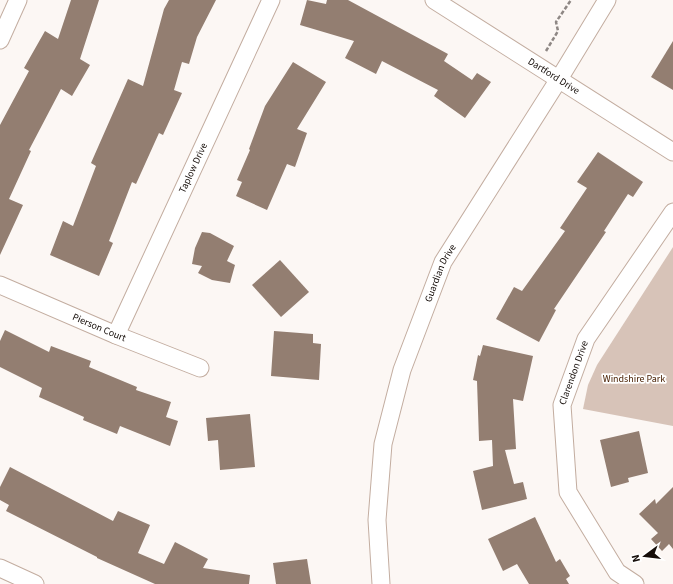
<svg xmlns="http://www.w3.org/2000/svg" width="673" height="584" font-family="'Source Sans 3',sans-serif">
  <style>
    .green { fill: #d7c3b8 }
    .building { fill: #937e71 }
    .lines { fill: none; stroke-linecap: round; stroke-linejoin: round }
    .minor-casing { stroke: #c3ada0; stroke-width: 19 }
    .path { stroke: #8e8784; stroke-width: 2.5; stroke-dasharray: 4 2; stroke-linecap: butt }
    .minor { stroke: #fff; stroke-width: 17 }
    .labels { text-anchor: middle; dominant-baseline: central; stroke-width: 3.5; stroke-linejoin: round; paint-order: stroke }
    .street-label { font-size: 10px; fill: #150d09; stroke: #fff }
    .park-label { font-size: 10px; fill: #492104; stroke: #fff }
  </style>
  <rect width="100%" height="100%" fill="#fcf7f4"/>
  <!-- green -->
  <path class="green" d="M673,247V426L583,409L588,385L597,365Z"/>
  <!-- building -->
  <g class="building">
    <path d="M71,0H99L80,59L90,65L72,96L61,89L29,150L31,151L9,199L23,205L0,255V125L29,71L24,68L45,31L58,39Z"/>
    <path d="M169,0H216L197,37L189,64L182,62L174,90L182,93L163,135L159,133L136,184L132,182L109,241L113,243L99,276L50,255L63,221L73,226L96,166L91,163L128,79L143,86L164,9Z"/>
    <path d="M307,0L326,4L327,0H348L448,54L444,61L472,80L477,73L491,82L465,118L434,96L438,90L382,61L376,74L345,58L354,41L300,25Z"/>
    <path d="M673,41V90L651,77Z"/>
    <path d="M293,62L326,82L297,129L307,133L295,167L287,164L267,210L236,196L242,182L237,180L250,150L249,149L265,106Z"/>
    <path d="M598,152L643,182L633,197L628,194L604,231L606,232L554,309L556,310L539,342L496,319L514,287L522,291L565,231L560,228L587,188L577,182Z"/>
    <path d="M202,232L210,233L234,246L227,261L235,265L230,283L212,280L198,273L202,266L192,264L195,248Z"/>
    <path d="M280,260L309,292L281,317L252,285Z"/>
    <path d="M5,330L49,352L51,346L91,361L89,367L137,387L136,390L171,402L166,417L178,421L170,446L120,426L117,434L83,420L84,417L39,397L42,388L0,367V341Z"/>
    <path d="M274,331L313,334V343L321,344L319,380L271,376Z"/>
    <path d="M483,345L533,356L523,401L513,399L516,449L505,450L514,484L523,482L527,499L482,510L473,471L493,466L492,440L479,441L477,381L473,380L478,355L480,356Z"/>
    <path d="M250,414L255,467L220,470L218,440L208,441L206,418Z"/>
    <path d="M639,431L648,473L628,478L629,482L611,487L600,440Z"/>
    <path d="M10,467L113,521L118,511L150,525L138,553L164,564L175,542L208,559L203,568L250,575L249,584H155L97,558V557L6,511L9,505L0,500V487Z"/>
    <path d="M673,487V549L669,544L662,551L651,539L658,533L639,514L655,499L656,504Z"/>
    <path d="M535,517L556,562L560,559L570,576L566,579L569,584H529L517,564L503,571L488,539Z"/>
    <path d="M307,559L311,584H276L273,563Z"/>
  </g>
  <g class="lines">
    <defs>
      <g id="minor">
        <path id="s1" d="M434,0L673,152"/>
        <path d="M0,40L18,0"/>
        <path id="s2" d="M0,285L116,335L200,368"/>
        <path id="s3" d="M116,335L271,0"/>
        <path d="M0,568L35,584"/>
        <path id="s4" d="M381,584L377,520L383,444L402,370L443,262L559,79L607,0"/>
        <path id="s5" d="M635,584L617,572L568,492L562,405L586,339L673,212"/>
      </g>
    </defs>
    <!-- minor casing -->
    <use href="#minor" class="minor-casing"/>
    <!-- path -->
    <path class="path" d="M546,51L558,31L556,22L571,0"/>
    <!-- minor -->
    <use href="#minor" class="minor"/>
  </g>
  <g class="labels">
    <!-- street labels -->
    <g class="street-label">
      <text stroke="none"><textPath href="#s1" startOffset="142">Dartford Drive</textPath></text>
      <text stroke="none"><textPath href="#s3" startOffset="184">Taplow Drive</textPath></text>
      <text stroke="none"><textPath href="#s4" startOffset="321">Guardian Drive</textPath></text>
      <text stroke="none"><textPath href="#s2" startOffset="108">Pierson Court</textPath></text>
      <text stroke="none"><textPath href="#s5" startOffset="237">Clarendon Drive</textPath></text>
    </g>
    <!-- park labels -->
    <g class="park-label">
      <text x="634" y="379">Windshire Park</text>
    </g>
  </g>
  <!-- north arrow -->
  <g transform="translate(645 556) rotate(255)" stroke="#ffffff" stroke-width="3" paint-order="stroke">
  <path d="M0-3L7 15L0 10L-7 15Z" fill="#150d09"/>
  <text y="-6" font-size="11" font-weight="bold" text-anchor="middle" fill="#150d09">N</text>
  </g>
</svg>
